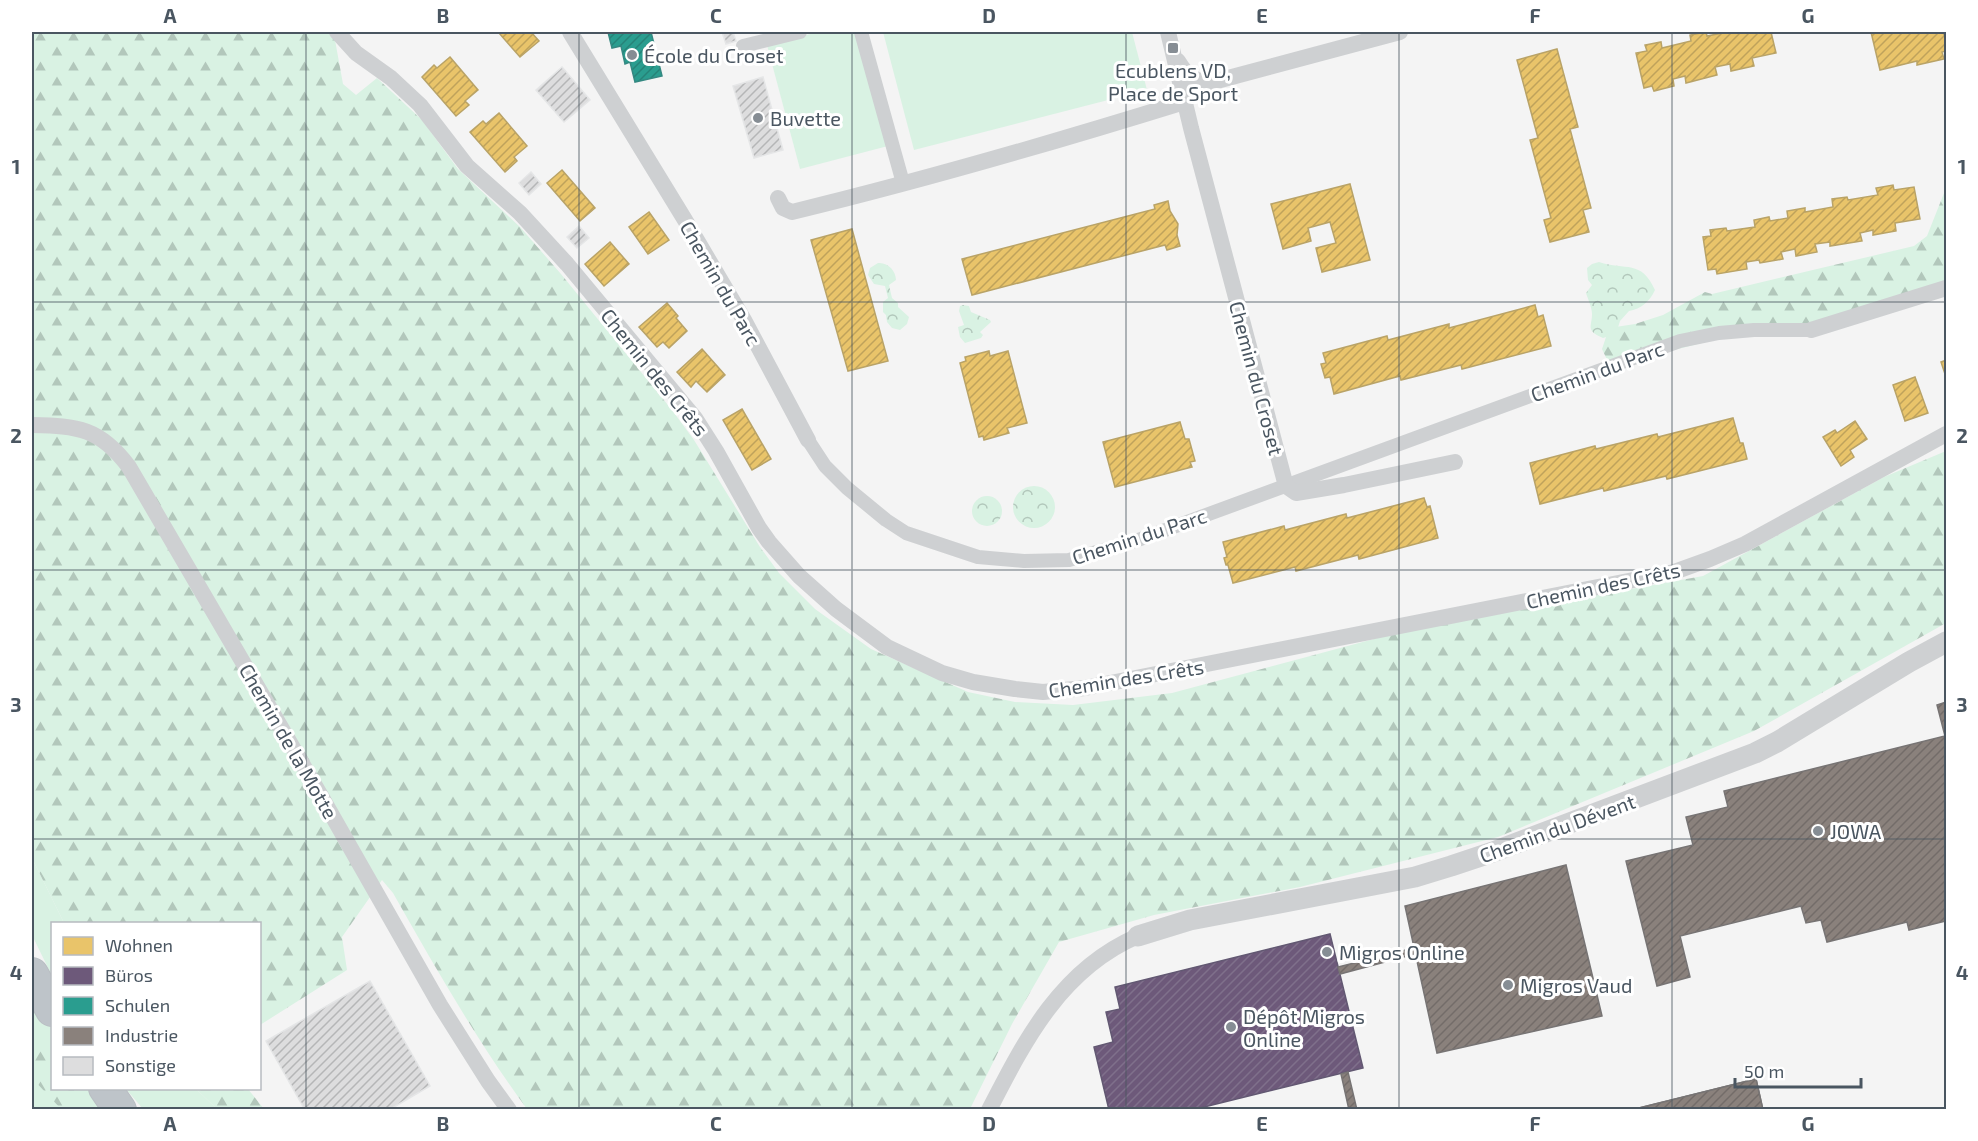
<svg xmlns="http://www.w3.org/2000/svg" width="1978" height="1141" font-family="'Exo 2',sans-serif">
  <style>
    .green { fill: #d9f2e3 }
    .forest { fill: url(#forest-firs) }
    .park { fill: url(#park-crowns) }
    .homes { fill: url(#homes-hatch); stroke: #b9a367; stroke-width: 1.5 }
    .offices { fill: url(#offices-hatch); stroke: #625872; stroke-width: 1.5 }
    .schools { fill: url(#schools-hatch); stroke: #348881; stroke-width: 1.5 }
    .industry { fill: url(#industry-hatch); stroke: #777474; stroke-width: 1.5 }
    .building { fill: url(#building-hatch); stroke: #e5e6e7; stroke-width: 1.5 }
    .lines { fill: none; stroke-linecap: round; stroke-linejoin: round }
    .motorway-casing { stroke: #b9bec3; stroke-width: 34 }
    .pedestrian { stroke: #ced0d2; stroke-width: 14 }
    .minor { stroke: #ced0d2; stroke-width: 16 }
    .tertiary { stroke: #ced0d2; stroke-width: 21 }
    .motorway { stroke: #bec4c9; stroke-width: 32 }
    .grid { fill: none; stroke: #4a5661; stroke-width: 1.5; stroke-opacity: 0.55 }
    .poi-dot { fill: #868d94; stroke: #fff; stroke-width: 2 }
    .labels { text-anchor: middle; dominant-baseline: central; stroke-width: 6; stroke-linejoin: round; paint-order: stroke }
    .poi-label { font-size: 20px; fill: #4a5661; stroke: #fff; text-anchor: start }
    .street-label { font-size: 20px; fill: #4a5661; stroke: #fff }
    .neatline { fill: none; stroke: #4a5661; stroke-width: 2 }
    .grid-label { font-size: 20px; text-anchor: middle; font-weight: bold; fill: #4a5661 }
  </style>
  <defs>
    <pattern id="forest-firs" width="22" height="20" patternUnits="userSpaceOnUse" patternTransform="scale(1.5)"><rect width="22" height="20" fill="#d9f2e3"/><path d="M5 1l3.5 6h-7zM16 11l3.5 6h-7z" fill="#b2c7bb"/></pattern>
    <pattern id="park-crowns" width="20" height="18" patternUnits="userSpaceOnUse" patternTransform="scale(1.5)"><rect width="20" height="18" fill="#d9f2e3"/><path d="M2 6a3 3 0 1 1 6 0M12 15a3 3 0 1 1 6 0" fill="none" stroke="#b2c7bb"/></pattern>
    <pattern id="homes-hatch" width="6" height="6" patternUnits="userSpaceOnUse" patternTransform="scale(1.5)"><rect width="6" height="6" fill="#e9c46a"/><path d="M-1 1l2-2M0 6l6-6M5 7l2-2" fill="none" stroke="#bfa25b"/></pattern>
    <pattern id="offices-hatch" width="6" height="6" patternUnits="userSpaceOnUse" patternTransform="scale(1.5)"><rect width="6" height="6" fill="#6d597a"/><path d="M-1 1l2-2M0 6l6-6M5 7l2-2" fill="none" stroke="#7f708b"/></pattern>
    <pattern id="schools-hatch" width="6" height="6" patternUnits="userSpaceOnUse" patternTransform="scale(1.5)"><rect width="6" height="6" fill="#2a9d8f"/><path d="M-1 1l2-2M0 6l6-6M5 7l2-2" fill="none" stroke="#268378"/></pattern>
    <pattern id="industry-hatch" width="6" height="6" patternUnits="userSpaceOnUse" patternTransform="scale(1.5)"><rect width="6" height="6" fill="#8a817c"/><path d="M-1 1l2-2M0 6l6-6M5 7l2-2" fill="none" stroke="#736c69"/></pattern>
    <pattern id="building-hatch" width="6" height="6" patternUnits="userSpaceOnUse" patternTransform="scale(1.5)"><rect width="6" height="6" fill="#ddddde"/><path d="M-1 1l2-2M0 6l6-6M5 7l2-2" fill="none" stroke="#b5b6b7"/></pattern>
  </defs>
  <rect width="100%" height="100%" fill="#f4f4f4"/>
  <!-- green -->
  <g class="green">
    <path d="M818,32H858L888,146L800,169L767,45Z"/>
    <path d="M883,32H1132L1147,90L914,150Z"/>
    <path d="M32,858L64,923L52,924V976L32,935Z"/>
    <path d="M32,994L52,1029V1088L93,1089L108,1109L32,1108Z"/>
    <path d="M126,1089H196L217,1109H143Z"/>
  </g>
  <!-- forest -->
  <g class="forest">
    <path d="M32,32H328L335,40L343,84L356,95L377,78L422,120L458,169L520,227L561,274L672,410L694,440L760,547L779,573L815,609L871,649L968,692L1015,702L1073,705L1172,693L1415,628L1703,576L1884,477L1946,451V623L1754,731L1498,837L1300,887L1154,915L1059,942L1012,1024L970,1109H527C477,1041 435,967 393,893L382,880L342,937L347,970L260,1025V924L64,923L32,858Z"/>
    <path d="M1946,188V288L1811,330H1754L1610,366L1602,349L1609,328L1635,324L1663,315L1705,292L1712,294L1914,246L1927,236Z"/>
    <path d="M32,1026L52,1058V1088L73,1089L86,1109H61L32,1078Z"/>
    <path d="M196,1089H248L264,1109H217Z"/>
  </g>
  <!-- park -->
  <g class="park">
    <path d="M1599,262C1626,271 1641,259 1655,290C1650,301 1641,309 1629,311L1620,321L1616,334L1603,338C1585,330 1592,327 1592,314C1592,308 1588,299 1586,293L1592,285L1588,280L1587,268L1592,264Z"/>
    <path d="M878,263C888,262 896,271 896,280L889,285L892,298L898,303V307L909,317L907,324L900,330L892,328L887,322L886,315L883,312V302L888,298L885,286L874,284L868,275L870,268Z"/>
    <path d="M963,305L969,306L971,312L990,320L991,322L980,332L983,335L981,338L965,343L960,337L958,327L964,325L959,311L960,306Z"/>
    <circle cx="1034" cy="507" r="21"/>
    <circle cx="987" cy="511" r="15"/>
  </g>
  <!-- homes -->
  <g class="homes">
    <path d="M501,32H531L539,41L520,57L499,33Z"/>
    <path d="M1706,32L1707,36L1727,32H1771L1776,53L1752,58L1754,66L1731,71L1730,64L1715,67L1717,75L1686,83L1685,76L1673,79L1674,86L1654,91L1652,86L1644,88L1636,53L1647,51L1645,45L1661,42L1662,48L1691,41L1690,35Z"/>
    <path d="M1871,32H1943L1946,41V51L1942,52L1944,59L1917,65V61L1880,70Z"/>
    <path d="M1557,49L1578,127L1570,129L1591,208L1583,210L1589,232L1550,242L1544,220L1551,218L1530,140L1538,138L1517,60Z"/>
    <path d="M450,57L478,90L465,101L469,105L456,116L422,77L434,65L437,68Z"/>
    <path d="M499,113L527,146L514,157L517,161L505,172L470,132L483,121L486,124Z"/>
    <path d="M562,170L595,208L580,221L547,183Z"/>
    <path d="M1350,184L1370,260L1322,272L1316,248L1336,243L1330,222L1308,228L1311,241L1283,249L1271,204Z"/>
    <path d="M1893,185L1894,190L1914,187L1920,219L1895,223L1896,231L1873,235V230L1860,233L1862,241L1830,246V242L1815,244L1817,252L1796,256L1795,249L1781,252L1783,259L1760,263L1759,260L1746,262L1747,269L1717,274L1716,269L1708,270L1703,237L1711,236L1710,230L1726,228L1727,231L1755,227L1754,220L1769,217L1770,221L1788,218L1787,211L1805,208V212L1833,207L1832,199L1847,197L1848,200L1878,195L1876,188Z"/>
    <path d="M1168,201L1170,211L1178,224L1177,235L1180,246L1167,250L1165,245L972,295L962,259L1155,209L1154,205Z"/>
    <path d="M649,212L669,240L648,254L629,227Z"/>
    <path d="M852,229L888,361L848,371L811,240Z"/>
    <path d="M610,242L629,264L604,286L585,264Z"/>
    <path d="M667,303L678,316L676,318L687,331L669,348L663,342L657,347L639,327Z"/>
    <path d="M1535,305L1538,317L1543,315L1551,346L1462,369L1461,365L1401,380L1400,376L1334,394L1330,377L1325,378L1321,364L1326,363L1323,353L1387,336L1388,340L1449,324V328Z"/>
    <path d="M702,349L725,375L707,392L696,381L691,387L677,372Z"/>
    <path d="M989,351L990,356L1008,351L1027,423L1007,428L1009,433L984,440L983,436L979,437L960,363L966,361L965,357Z"/>
    <path d="M1946,360V377L1941,362Z"/>
    <path d="M1915,377L1928,413L1905,421L1893,385Z"/>
    <path d="M742,409L771,459L752,470L723,420Z"/>
    <path d="M1733,418L1740,443H1743L1747,459L1667,479L1666,476L1604,491L1603,488L1540,504L1530,463L1595,446L1596,449L1657,434L1658,437Z"/>
    <path d="M1855,421L1867,439L1850,450L1854,457L1841,466L1823,437L1835,430L1837,433Z"/>
    <path d="M1180,422L1185,439H1189L1195,461L1190,462L1192,467L1115,487L1103,442Z"/>
    <path d="M1424,498L1427,507L1430,506L1438,538L1359,559L1358,555L1296,571L1295,567L1233,583L1228,565H1226L1224,558L1227,557L1223,542L1284,526L1285,530L1346,514L1347,518Z"/>
  </g>
  <!-- offices -->
  <path class="offices" d="M1330,934L1363,1068L1192,1110H1109L1094,1047L1113,1042L1106,1012L1120,1009L1115,987Z"/>
  <!-- schools -->
  <path class="schools" d="M608,32H651L662,76L635,82L630,62L625,64L621,46L612,48Z"/>
  <!-- industry -->
  <g class="industry">
    <path d="M1946,702V921L1909,930L1907,922L1827,942L1821,920L1806,923L1801,906L1680,936L1690,977L1657,986L1626,861L1693,845L1686,817L1728,807L1724,791L1945,736L1937,705Z"/>
    <path d="M1566,865L1602,1016L1437,1053L1405,906Z"/>
    <path d="M1414,948L1415,954L1340,974L1338,967Z"/>
    <path d="M1348,1072L1357,1110H1349L1341,1074Z"/>
    <path d="M1756,1079L1763,1110H1631Z"/>
    <path d="M1756,1079L1763,1110H1631Z"/>
  </g>
  <!-- building -->
  <g class="building">
    <path d="M722,32H733L736,41L726,44Z"/>
    <path d="M562,67L590,100L564,122L536,90Z"/>
    <path d="M763,77L783,150L754,158L733,86Z"/>
    <path d="M531,172L541,184L529,195L519,183Z"/>
    <path d="M579,226L589,238L577,248L567,237Z"/>
    <path d="M370,981L430,1086L389,1110H305L266,1041Z"/>
  </g>
  <g class="lines">
    <defs>
      <g id="motorway">
        <path d="M32,974L52,1010"/>
        <path d="M105,1088L120,1110"/>
      </g>
    </defs>
    <!-- motorway casing -->
    <use href="#motorway" class="motorway-casing"/>
    <!-- pedestrian -->
    <g class="pedestrian">
      <path d="M861,32L903,183"/>
      <path d="M743,46L800,32"/>
      <path d="M808,440L825,466L847,488L886,520L906,533L978,557L1024,561L1069,560L1138,540L1680,341L1719,333L1754,330H1811"/>
    </g>
    <!-- minor -->
    <g class="minor">
      <path d="M337,32L356,53L391,78L420,105L467,166L520,213L567,264L695,418L716,451L759,528L769,542L799,576L836,609L887,647L942,673L973,682L1015,689L1043,692L1085,688L1674,572L1710,559L1745,544L1946,434"/>
      <path d="M570,32L685,220L744,320L808,440"/>
      <path d="M1168,32L1191,128L1286,486L1296,493L1344,485L1455,462"/>
      <path d="M1178,61C1187,76 1196,83 1213,82L1400,32"/>
      <path d="M778,198L783,208L792,212C924,180 1055,142 1184,102"/>
      <path d="M1811,330L1946,288"/>
      <path d="M32,425C78,426 100,428 129,467L321,796L440,1005L488,1081L509,1110"/>
      <path d="M989,1110C1025,1040 1061,969 1138,936"/>
    </g>
    <!-- tertiary -->
    <path class="tertiary" d="M1138,936L1190,920L1415,877L1451,866L1493,852L1755,753L1777,742L1909,662L1946,642"/>
    <!-- motorway -->
    <use href="#motorway" class="motorway"/>
  </g>
  <!-- grid -->
  <path class="grid" d="M306,32V1110M579,32V1110M852,32V1110M1126,32V1110M1399,32V1110M1672,32V1110M32,302H1946M32,570H1946M32,839H1946"/>
  <!-- markers -->
  <g class="poi-dot">
    <rect x="1167" y="42" width="12" height="12" rx="3"/>
    <circle cx="632" cy="55" r="6"/>
    <circle cx="758" cy="118" r="6"/>
    <circle cx="1818" cy="831" r="6"/>
    <circle cx="1327" cy="952" r="6"/>
    <circle cx="1508" cy="985" r="6"/>
    <circle cx="1231" cy="1027" r="6"/>
  </g>
  <g class="labels">
    <!-- poi labels -->
    <g class="poi-label">
      <text x="644" y="55">École du Croset</text>
      <text x="1173" y="70" text-anchor="middle">Ecublens VD,<tspan x="1173" dy="23">Place de Sport</tspan></text>
      <text x="770" y="118">Buvette</text>
      <text x="1830" y="831">JOWA</text>
      <text x="1339" y="952">Migros Online</text>
      <text x="1520" y="985">Migros Vaud</text>
      <text x="1243" y="1016">Dépôt Migros<tspan x="1243" dy="23">Online</tspan></text>
    </g>
    <!-- street labels -->
    <g class="street-label">
      <text transform="translate(721 283) rotate(60)">Chemin du Parc</text>
      <text transform="translate(1597 371) rotate(-20)">Chemin du Parc</text>
      <text transform="translate(655 372) rotate(51)">Chemin des Crêts</text>
      <text transform="translate(1257 378) rotate(75)">Chemin du Croset</text>
      <text transform="translate(1139 536) rotate(-18)">Chemin du Parc</text>
      <text transform="translate(1603 585) rotate(-12)">Chemin des Crêts</text>
      <text transform="translate(1126 678) rotate(-9)">Chemin des Crêts</text>
      <text transform="translate(289 741) rotate(60)">Chemin de la Motte</text>
      <text transform="translate(1557 828) rotate(-20)">Chemin du Dévent</text>
    </g>
  </g>
  <!-- border -->
  <rect width="1978" height="1141" fill="none" stroke="#ffffff" stroke-width="66"/>
  <!-- legend -->
  <rect x="51" y="922" width="210" height="168" fill="#ffffff" stroke="#b7bbc0" stroke-width="1.5"/>
  <rect x="63" y="937" width="30" height="18" fill="#e9c46a" stroke="#b7bbc0" stroke-width="1.5"/>
  <text x="105" y="952" font-size="18" fill="#4a5661">Wohnen</text>
  <rect x="63" y="967" width="30" height="18" fill="#6d597a" stroke="#b7bbc0" stroke-width="1.5"/>
  <text x="105" y="982" font-size="18" fill="#4a5661">Büros</text>
  <rect x="63" y="997" width="30" height="18" fill="#2a9d8f" stroke="#b7bbc0" stroke-width="1.5"/>
  <text x="105" y="1012" font-size="18" fill="#4a5661">Schulen</text>
  <rect x="63" y="1027" width="30" height="18" fill="#8a817c" stroke="#b7bbc0" stroke-width="1.5"/>
  <text x="105" y="1042" font-size="18" fill="#4a5661">Industrie</text>
  <rect x="63" y="1057" width="30" height="18" fill="#ddddde" stroke="#b7bbc0" stroke-width="1.5"/>
  <text x="105" y="1072" font-size="18" fill="#4a5661">Sonstige</text>
  <!-- scale -->
  <path d="M1735 1078v9h126v-9" fill="none" stroke="#4a5661" stroke-width="3"/>
  <text x="1744" y="1078" font-size="18" fill="#4a5661" stroke="#ffffff" stroke-width="4.5" paint-order="stroke">50 m</text>
  <rect x="33" y="33" width="1912" height="1075" class="neatline"/>
  <g class="grid-label">
    <text x="170" y="23">A</text>
    <text x="443" y="23">B</text>
    <text x="716" y="23">C</text>
    <text x="989" y="23">D</text>
    <text x="1262" y="23">E</text>
    <text x="1535" y="23">F</text>
    <text x="1808" y="23">G</text>
    <text x="16" y="174">1</text>
    <text x="1962" y="174">1</text>
    <text x="16" y="443">2</text>
    <text x="1962" y="443">2</text>
    <text x="16" y="712">3</text>
    <text x="1962" y="712">3</text>
    <text x="16" y="980">4</text>
    <text x="1962" y="980">4</text>
    <text x="170" y="1131">A</text>
    <text x="443" y="1131">B</text>
    <text x="716" y="1131">C</text>
    <text x="989" y="1131">D</text>
    <text x="1262" y="1131">E</text>
    <text x="1535" y="1131">F</text>
    <text x="1808" y="1131">G</text>
  </g>
</svg>
